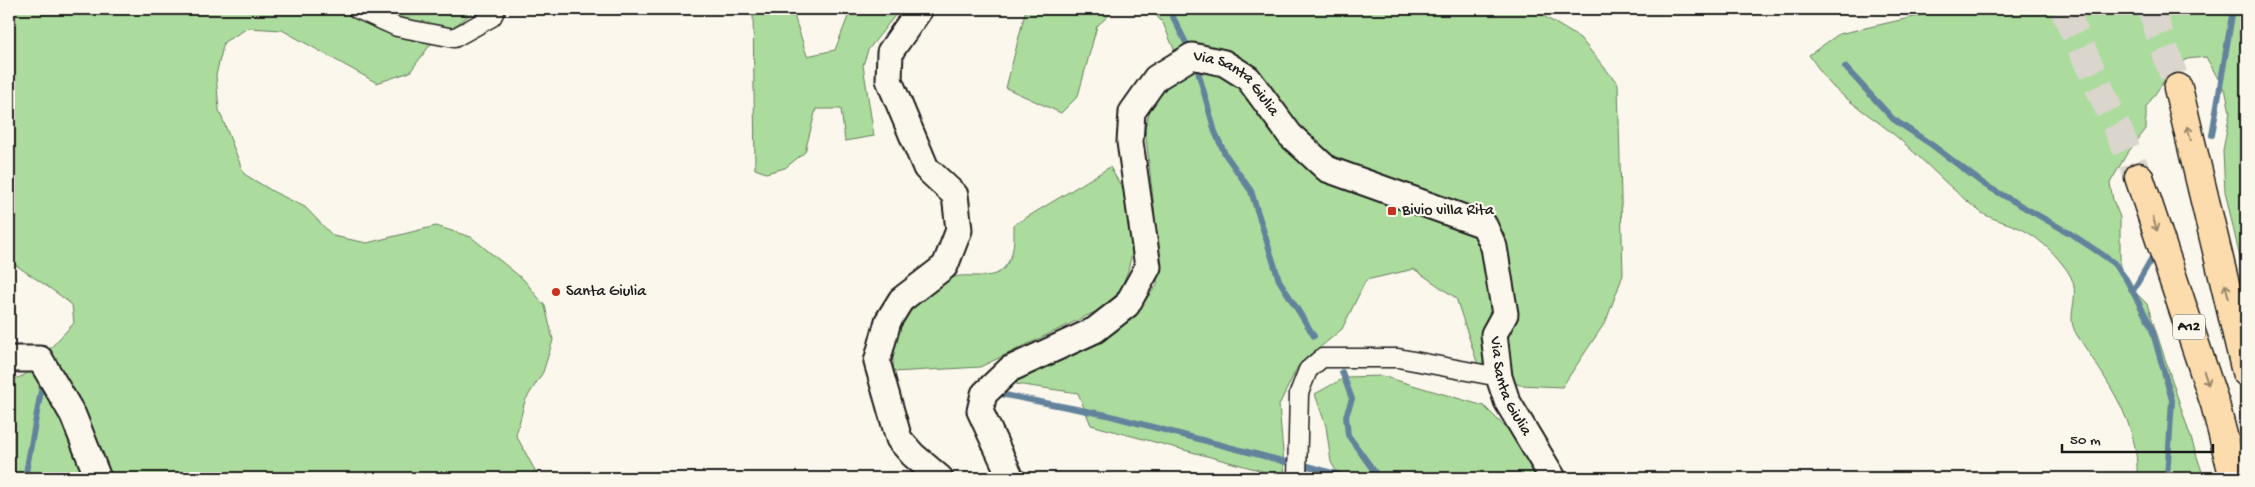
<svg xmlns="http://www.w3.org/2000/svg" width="2255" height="487" font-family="'Gochi Hand',sans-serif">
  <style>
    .green { fill: #acdc9d; stroke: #647c5c }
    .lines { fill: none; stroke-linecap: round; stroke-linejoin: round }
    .stream { stroke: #64839c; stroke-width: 6 }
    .highway-tunnel { stroke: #dad6cd; stroke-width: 28; stroke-dasharray: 28 14; stroke-linecap: butt }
    .street-casing { stroke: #1c1c1c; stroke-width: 21 }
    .secondary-casing { stroke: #1c1c1c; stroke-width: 29 }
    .highway-casing { stroke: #1c1c1c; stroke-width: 31 }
    .street { stroke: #fbf7ec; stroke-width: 18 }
    .secondary { stroke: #fbf7ec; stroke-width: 25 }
    .highway { stroke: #fcdcac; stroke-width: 28 }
    .oneway { stroke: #97866b }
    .poi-dot { fill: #c8321e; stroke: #fbf7ec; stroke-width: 2 }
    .labels { text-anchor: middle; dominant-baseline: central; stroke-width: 4.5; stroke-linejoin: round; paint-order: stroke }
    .shield { fill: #fbf7ec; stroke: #5f5e5a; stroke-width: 1 }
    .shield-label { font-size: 15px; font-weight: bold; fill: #1c1c1c }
    .street-label { font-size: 16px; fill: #1c1c1c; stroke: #fbf7ec }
    .poi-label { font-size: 16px; fill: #1c1c1c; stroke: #fbf7ec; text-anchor: start }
  </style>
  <rect width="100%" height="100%" fill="#fbf7ec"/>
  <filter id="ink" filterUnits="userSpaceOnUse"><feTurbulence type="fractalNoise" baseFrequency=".02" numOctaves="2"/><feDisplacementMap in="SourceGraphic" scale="10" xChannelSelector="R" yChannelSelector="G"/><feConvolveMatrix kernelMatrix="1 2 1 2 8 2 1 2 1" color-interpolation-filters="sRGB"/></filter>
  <g filter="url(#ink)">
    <!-- green -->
    <g class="green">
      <path d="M9,9H477L430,45L410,72L377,83L282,30L248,28L224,42L216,75L219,110L244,174L274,192L305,207L333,236L367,243L436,226L471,237L524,280L545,306L553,340L543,372L525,401L516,435L539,478H9V381L25,375L74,323L72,305C52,288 30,276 9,260Z"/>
      <path d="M753,9H792L807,56L835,50L851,9H900L868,50L863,65L874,136L845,141L841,109H816L805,152L785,168L766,173L755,169Z"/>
      <path d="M1026,9H1116L1097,26L1078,96L1061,113L1006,88Z"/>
      <path d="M1150,9H1532L1580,38L1618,84L1623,275L1606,321L1562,387L1520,385L1480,371L1456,298L1414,269L1366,280L1342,329L1298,366L1279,405L1285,477L1091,425L1078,393L1016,384L1018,377L1083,351L1114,332L1137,311L1157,285L1159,253L1145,128L1151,106L1171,83L1184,73L1163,23Z"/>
      <path d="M1949,9H2246V285L2225,191L2223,151L2230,112L2226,93L2206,57L2187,59L2171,71L2146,107V129L2126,155L2110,183L2113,200L2120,217V268L2133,290L2147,304L2204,478H2137C2140,422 2106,380 2077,335C2062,312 2088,294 2063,265C2052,250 2034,234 2017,227C2005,222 1991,219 1982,213C1951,190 1926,162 1897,137C1877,120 1854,106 1834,88C1825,79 1817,66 1809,55L1839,34Z"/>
      <path d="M1110,167L1129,200L1133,248L1128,271L1119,293L1099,310L980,367L894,372C889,334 902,309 935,289C941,285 948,279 955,277C969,273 992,281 1003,269C1015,256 1014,241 1014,225Z"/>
      <path d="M1382,376L1484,406L1509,431L1538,478H1340L1331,462L1326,426L1315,394L1346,377Z"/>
    </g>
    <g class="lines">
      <!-- stream -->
      <g class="stream">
        <path d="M1169,9L1188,47"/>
        <path d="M1196,64L1215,132L1225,154L1251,191L1279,280L1314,336"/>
        <path d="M1845,67L1893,119L1932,145L1985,185L2071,234L2100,253L2114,263L2126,279L2151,326L2172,400L2167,478"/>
        <path d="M2212,135L2233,9"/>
        <path d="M2134,289L2153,256"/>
        <path d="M1342,372L1352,399L1346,416L1348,435L1379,478"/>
        <path d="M995,393L1107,415L1286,462"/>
        <path d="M1308,466L1349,478"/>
        <path d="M25,478L43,380"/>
      </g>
      <!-- highway-tunnel -->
      <g class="highway-tunnel">
        <path d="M2064,9L2139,177"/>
        <path d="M2151,9L2178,88"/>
      </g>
      <defs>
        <g id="street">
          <path d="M357,9L397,27L454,38L492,17L496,9"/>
          <path d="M1297,478L1299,393L1308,370L1322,358H1398L1499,377"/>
        </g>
        <g id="secondary">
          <path d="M920,9L890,52L889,80L926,168L955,195L959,230L945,266L901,300L888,321L877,362L899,439L913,455L940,478"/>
          <path d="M9,359H40L73,415L98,478"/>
          <path id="s1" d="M1011,478L980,411L984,394L1010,369L1095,330L1127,305L1148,267L1130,142L1132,112L1156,78L1192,56L1224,63L1248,78L1290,135L1327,169L1484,225L1494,247L1505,314L1494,334L1499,377L1507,401L1553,478"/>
        </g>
        <g id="highway">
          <path d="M2178,88L2246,372"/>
          <path d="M2139,177L2215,404L2234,478"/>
        </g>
      </defs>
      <!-- street casing -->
      <use href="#street" class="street-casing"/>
      <!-- secondary casing -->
      <use href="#secondary" class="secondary-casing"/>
      <!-- highway casing -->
      <use href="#highway" class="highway-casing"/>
      <!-- street -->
      <use href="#street" class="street"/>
      <!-- secondary -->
      <use href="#secondary" class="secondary"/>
      <!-- highway -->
      <use href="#highway" class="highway"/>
    </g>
    <!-- one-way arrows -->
    <defs><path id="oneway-shaft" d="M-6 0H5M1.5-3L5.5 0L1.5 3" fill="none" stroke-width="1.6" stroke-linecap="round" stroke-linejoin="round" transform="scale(1.25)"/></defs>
    <g class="oneway">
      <use href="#oneway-shaft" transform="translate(2189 133) rotate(-104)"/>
      <use href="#oneway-shaft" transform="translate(2155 224) rotate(72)"/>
      <use href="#oneway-shaft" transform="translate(2227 291) rotate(-104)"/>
      <use href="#oneway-shaft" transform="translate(2206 378) rotate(72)"/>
    </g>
  </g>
  <!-- markers -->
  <g class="poi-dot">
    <rect x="1387" y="206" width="10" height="10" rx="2.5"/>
    <circle cx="556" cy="292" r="5"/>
  </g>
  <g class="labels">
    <!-- shield labels -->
    <rect class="shield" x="2173" y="314.5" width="32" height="25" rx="4"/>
    <g class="shield-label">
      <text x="2189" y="327">A12</text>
    </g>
    <!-- street labels -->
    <g class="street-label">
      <text stroke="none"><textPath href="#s1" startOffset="599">Via Santa Giulia</textPath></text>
      <text stroke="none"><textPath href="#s1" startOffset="1064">Via Santa Giulia</textPath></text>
    </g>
    <!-- poi labels -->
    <g class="poi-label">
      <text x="1402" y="211">Bivio villa Rita</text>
      <text x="566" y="292">Santa Giulia</text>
    </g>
  </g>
  <!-- margin -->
  <rect width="2255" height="487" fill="none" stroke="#fbf7ec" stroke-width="30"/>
  <rect x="15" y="15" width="2225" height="457" fill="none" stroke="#1c1c1c" stroke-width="2" filter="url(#ink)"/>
  <!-- scale -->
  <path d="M2062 444v8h151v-8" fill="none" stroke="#1c1c1c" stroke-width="2.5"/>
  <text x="2070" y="444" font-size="15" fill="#1c1c1c" stroke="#fbf7ec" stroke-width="4" paint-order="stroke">50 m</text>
</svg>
